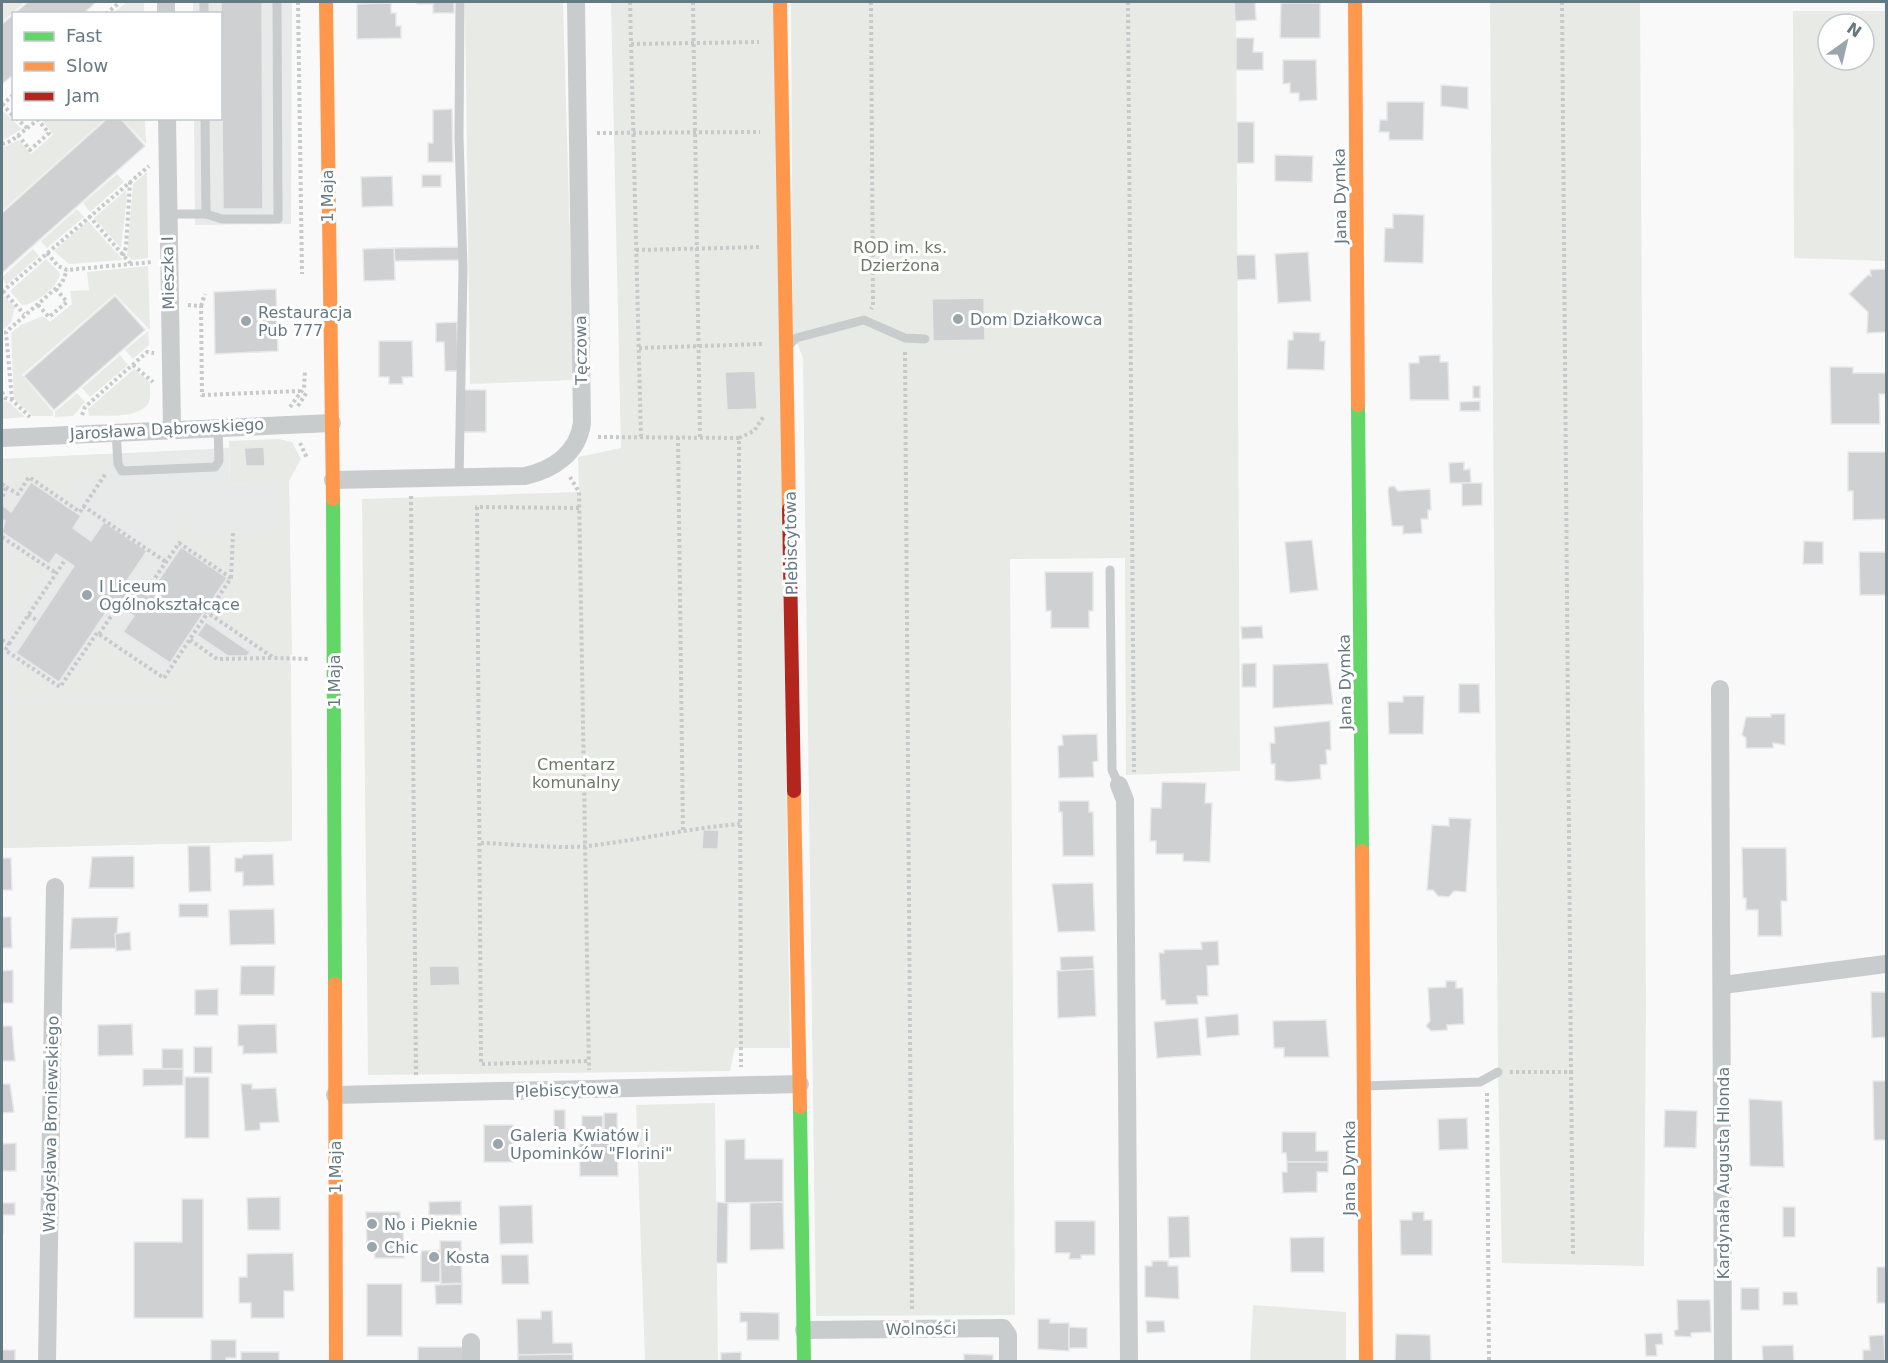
<svg xmlns="http://www.w3.org/2000/svg" width="1888" height="1363" font-family="'DejaVu Sans',sans-serif">
  <style>
    .built { fill: #e8e9e9 }
    .green { fill: #e8eae6; fill-rule: evenodd }
    .building { fill: #ced0d1; stroke: #e8e8e8; stroke-width: 1.5 }
    .lines { fill: none; stroke-linecap: round; stroke-linejoin: round }
    .path { stroke: #c8c9ca; stroke-width: 4; stroke-dasharray: 3 3; stroke-linecap: butt }
    .lane { stroke: #c9cccd; stroke-width: 9 }
    .street { stroke: #c9cccd; stroke-width: 18 }
    .fast { stroke: #63d668; stroke-width: 14 }
    .slow { stroke: #ff974d; stroke-width: 14 }
    .jam { stroke: #b3261e; stroke-width: 14 }
    .poi-dot { fill: #99a6ac; stroke: #fff; stroke-width: 2 }
    .labels { text-anchor: middle; dominant-baseline: central; stroke-width: 6; stroke-linejoin: round; paint-order: stroke }
    .street-label { font-size: 16px; fill: #657982; stroke: #fff }
    .park-label { font-size: 16px; fill: #6b7a64; stroke: #fff }
    .poi-label { font-size: 16px; fill: #657982; stroke: #fff; text-anchor: start }
  </style>
  <rect width="100%" height="100%" fill="#f9f9f9"/>
  <!-- built -->
  <g class="built">
    <path d="M193,2H292L291,224L195,225L194,119L220,118V14L193,13Z"/>
    <path d="M229,448L230,484L289,481L292,841L2,848V459Z"/>
  </g>
  <!-- green -->
  <g class="green">
    <path d="M2,2H25L2,22Z"/>
    <path d="M127,2H144V13H113Z"/>
    <path d="M465,2H563L574,380L470,384Z"/>
    <path d="M611,2H775L790,1048H735L730,1071L368,1075L362,499L579,492L578,457L621,448Z"/>
    <path d="M791,2H1236L1240,771L1126,775L1125,558L1010,559L1015,1315L816,1316L803,358L793,333Z"/>
    <path d="M1490,2H1640L1646,1003L1644,1266L1502,1263L1498,1072Z"/>
    <path d="M1793,11H1886V261L1794,258ZM1828,24H1864V60H1828Z"/>
    <path d="M2,110L22,129L2,141Z"/>
    <path d="M48,118L105,119L2,211V148L19,140L31,154L53,135L43,121Z"/>
    <path d="M122,119H145L146,144Z"/>
    <path d="M147,172L148,258L132,260L127,255L133,184Z"/>
    <path d="M117,174L124,182L90,212L83,203Z"/>
    <path d="M126,190L127,197L121,248L94,218Z"/>
    <path d="M77,209L84,217L47,248L41,241Z"/>
    <path d="M88,221L123,260L69,264L54,251Z"/>
    <path d="M33,249L39,256L6,285L2,277Z"/>
    <path d="M46,259L60,273C59,286 35,305 22,305L10,291Z"/>
    <path d="M148,266L150,330L115,294L22,375L53,412V416H33L14,399L11,333L21,325L43,316L50,322L72,304L70,291L89,290L87,272Z"/>
    <path d="M3,295L15,307L11,322L2,331Z"/>
    <path d="M148,331L149,345L133,359L125,350Z"/>
    <path d="M120,355L128,365L90,397L82,388Z"/>
    <path d="M134,369L150,382C150,388 151,396 149,402C141,419 105,415 89,416L88,409Z"/>
    <path d="M77,393L85,402L73,416L55,417V412Z"/>
    <path d="M2,400L10,403L25,417L2,419Z"/>
    <path d="M279,439L292,442L301,459L289,481L292,655H277L212,612L237,575L236,533L282,530L280,482L230,484L229,441ZM264,447L265,465L246,466L245,448Z"/>
    <path d="M105,454V468L97,480L79,468L68,485L77,492L70,502L28,473L17,489L2,479V459Z"/>
    <path d="M186,517H192L193,535L229,533L230,572L174,535Z"/>
    <path d="M2,542L45,571L2,635Z"/>
    <path d="M97,639L164,684L190,644L217,662L291,663L292,841L2,848V705L146,702L170,706V695L2,698V653L61,693Z"/>
    <path d="M715,1103L718,1361H645L636,1105Z"/>
    <path d="M1253,1305L1346,1312V1361H1250Z"/>
  </g>
  <!-- building -->
  <g class="building">
    <path d="M28,2H96L83,14H14Z"/>
    <path d="M221,2H262L263,209H223Z"/>
    <path d="M417,2H454V13H433V4H417Z"/>
    <path d="M1234,2H1255L1256,20L1235,21Z"/>
    <path d="M391,3V13H396V26H401V38L357,39V4Z"/>
    <path d="M1281,3H1320V38H1280Z"/>
    <path d="M14,14V74L2,84V24Z"/>
    <path d="M1236,38H1254L1253,52H1263V70H1236Z"/>
    <path d="M1283,60H1316L1317,100L1299,101V93H1290V83L1283,84Z"/>
    <path d="M1441,85L1468,87V109L1441,106Z"/>
    <path d="M1387,102H1424L1423,140H1389V132H1379L1380,120H1387Z"/>
    <path d="M452,109L453,162H428V143H433V110Z"/>
    <path d="M108,118H120L145,146L2,273V213Z"/>
    <rect x="1237" y="122" width="17" height="41"/>
    <path d="M1275,155L1313,156L1312,182L1275,181Z"/>
    <rect x="422" y="175" width="19" height="12"/>
    <path d="M392,176L393,206L362,207L361,177Z"/>
    <path d="M1393,214L1424,215L1423,263L1384,262L1385,228H1393Z"/>
    <path d="M459,247V260L395,261L394,248Z"/>
    <path d="M394,248L395,280L364,281L363,249Z"/>
    <path d="M1308,252L1311,301L1278,303L1275,254Z"/>
    <path d="M1236,255H1255L1256,279L1237,280Z"/>
    <path d="M1886,269V332L1867,333L1868,312L1849,294L1868,275L1871,276L1870,270Z"/>
    <path d="M276,289L278,351L215,354L214,292Z"/>
    <path d="M115,296L145,330L54,410L24,376Z"/>
    <path d="M984,298L985,340L933,341L932,299Z"/>
    <path d="M457,322L458,371H445L444,342H436V323Z"/>
    <path d="M1293,332L1320,333V341H1325L1324,370L1287,369L1288,340H1293Z"/>
    <path d="M379,341H412L413,377H402L403,384H389V377H379Z"/>
    <path d="M1440,355V362H1448L1449,400H1410L1409,363H1419V356Z"/>
    <path d="M1830,367H1853V373H1886V394H1879L1880,424H1831Z"/>
    <path d="M755,371L757,409L727,410L725,372Z"/>
    <rect x="1473" y="386" width="7" height="12"/>
    <rect x="463" y="390" width="23" height="42"/>
    <path d="M1480,401V411H1460V402Z"/>
    <path d="M264,447L265,466H246L244,448Z"/>
    <path d="M1848,452H1886V519L1853,520V491H1848Z"/>
    <path d="M1464,462V470L1470,469L1471,483H1450L1449,463Z"/>
    <path d="M31,482L81,516L73,528L91,541L104,522L147,551L126,582L148,596L181,547L227,578L170,663L123,632L134,616L113,602L59,682L16,653L74,566L56,554L49,564L2,532L5,521L2,519V505L11,512Z"/>
    <path d="M1462,483H1482V505L1462,506Z"/>
    <path d="M1394,486L1398,491L1430,489L1431,510H1428V519H1421L1422,533L1403,534V526H1392L1388,491L1389,487Z"/>
    <path d="M1312,540L1318,590L1290,593L1285,542Z"/>
    <path d="M1804,541L1823,542V564H1803Z"/>
    <path d="M1859,552H1886V595H1860Z"/>
    <path d="M1045,572H1093V611H1089V628H1051V611H1046Z"/>
    <path d="M206,622L250,652L247,656H228L197,635Z"/>
    <path d="M1262,626L1263,638L1242,639L1241,627Z"/>
    <path d="M1256,663V687H1242V664Z"/>
    <path d="M1328,663L1333,704L1273,708V665Z"/>
    <path d="M1459,684H1479L1480,713H1459Z"/>
    <path d="M1403,696H1424L1423,734H1389L1388,702H1403Z"/>
    <path d="M1771,714H1785V745L1773,743V748H1746V738L1742,735L1746,717H1771Z"/>
    <path d="M1330,721L1331,750H1326L1327,764L1320,765L1321,779L1289,782L1275,780V764H1271L1270,743H1275L1274,727Z"/>
    <path d="M1097,734L1098,761L1093,762L1094,777L1059,778L1058,746L1063,745L1062,735Z"/>
    <path d="M1162,782L1206,783L1205,803H1212L1210,862L1183,861V854H1156V841H1150L1151,808H1161Z"/>
    <path d="M1059,801H1089V812H1093L1094,856H1063L1062,812H1059Z"/>
    <path d="M1449,818L1471,819L1466,892L1454,891L1449,897L1438,896L1433,890H1427L1432,825L1449,826Z"/>
    <path d="M703,830H719L718,849H702Z"/>
    <path d="M188,846H210L211,891L189,892Z"/>
    <path d="M1742,848H1786L1787,901H1781L1782,936H1758V910H1746V898H1743Z"/>
    <path d="M273,854L274,885L243,886V872H235V858H242L243,855Z"/>
    <path d="M134,856V888H89L92,857Z"/>
    <path d="M2,858H11L12,890H2Z"/>
    <path d="M1093,883L1095,931L1058,932L1052,884Z"/>
    <rect x="179" y="904" width="29" height="13"/>
    <path d="M274,909L275,944L230,945L229,910Z"/>
    <path d="M2,917H11L12,948H2Z"/>
    <path d="M118,917L116,948L70,949L72,918Z"/>
    <path d="M130,932L131,950L116,951L115,934Z"/>
    <path d="M1218,941L1219,965L1207,966L1208,996H1197L1198,1004L1166,1005L1165,1000H1161L1159,953H1164V950L1202,949L1201,942Z"/>
    <path d="M1093,956L1094,969L1061,971L1060,957Z"/>
    <path d="M241,966H275L274,995H240Z"/>
    <path d="M429,966H459L460,985L430,986Z"/>
    <path d="M1094,969L1096,1016L1058,1018L1057,971Z"/>
    <path d="M13,970V1003H2V971Z"/>
    <path d="M1446,981H1456V988H1463L1464,1024L1447,1025V1030L1431,1031L1426,1026L1430,1021L1428,988L1446,987Z"/>
    <path d="M218,989V1015H195V990Z"/>
    <path d="M1871,992H1886V1037L1872,1038Z"/>
    <path d="M1238,1014L1239,1035L1207,1038L1205,1017Z"/>
    <path d="M1198,1018L1201,1055L1157,1058L1154,1022Z"/>
    <path d="M1326,1020L1329,1057H1284V1048H1274L1273,1021Z"/>
    <path d="M132,1024L133,1055L98,1056V1025Z"/>
    <path d="M276,1024L277,1053L243,1054V1046H238V1025Z"/>
    <path d="M2,1026H12L15,1061H2Z"/>
    <rect x="194" y="1047" width="18" height="26"/>
    <rect x="162" y="1049" width="21" height="20"/>
    <path d="M143,1069H183V1085L143,1086Z"/>
    <rect x="185" y="1077" width="24" height="61"/>
    <path d="M1873,1081H1886V1140H1874Z"/>
    <path d="M2,1084H10L14,1112L2,1113Z"/>
    <path d="M241,1084H252V1089L276,1088L279,1122L260,1123V1130L245,1131Z"/>
    <path d="M1749,1099L1782,1101L1784,1167L1750,1166Z"/>
    <rect x="554" y="1110" width="11" height="21"/>
    <path d="M1665,1110L1697,1111L1696,1148L1664,1147Z"/>
    <path d="M604,1113H617L618,1176H580L579,1135H604Z"/>
    <path d="M582,1116H603L602,1133H582Z"/>
    <path d="M1467,1118L1468,1149L1439,1150L1438,1119Z"/>
    <rect x="484" y="1125" width="29" height="37"/>
    <path d="M1282,1132H1316V1151H1328V1162H1287L1286,1153H1282Z"/>
    <path d="M745,1139V1159H783V1202L725,1203V1140Z"/>
    <path d="M16,1143V1171H2V1144Z"/>
    <path d="M1287,1162H1328V1172H1317V1192L1283,1193L1282,1172H1287Z"/>
    <path d="M280,1197V1230H248L247,1198Z"/>
    <path d="M182,1199H203V1318H134V1242H182Z"/>
    <path d="M461,1201V1215H429V1202Z"/>
    <path d="M717,1202L728,1203L727,1263H716Z"/>
    <path d="M783,1202L784,1249L750,1250V1203Z"/>
    <path d="M2,1203H15V1215H3V1234Z"/>
    <path d="M532,1205L533,1243L500,1244L499,1206Z"/>
    <rect x="1783" y="1207" width="12" height="30"/>
    <path d="M366,1212H400V1226H403L404,1258H375L374,1249H367Z"/>
    <path d="M1412,1212H1424V1220H1432V1255H1401L1400,1220H1412Z"/>
    <path d="M1189,1216L1190,1257L1169,1258L1168,1217Z"/>
    <path d="M1055,1221H1095V1255H1081V1259H1069L1070,1253H1055Z"/>
    <path d="M1324,1237V1272H1291L1290,1238Z"/>
    <path d="M440,1241H461L462,1283L441,1284Z"/>
    <path d="M440,1250V1282H421V1251Z"/>
    <path d="M293,1253L294,1291H284V1318H251V1303H239V1277H247V1254Z"/>
    <path d="M501,1255H528L529,1284H502Z"/>
    <path d="M1152,1261H1168V1266H1178L1179,1299L1145,1297V1266H1152Z"/>
    <rect x="1877" y="1267" width="9" height="36"/>
    <rect x="367" y="1284" width="35" height="52"/>
    <path d="M462,1284V1304H436L435,1285Z"/>
    <rect x="1741" y="1288" width="18" height="22"/>
    <path d="M1783,1292H1797L1798,1305H1783Z"/>
    <path d="M1677,1300H1710L1711,1332L1691,1333V1337L1675,1336L1674,1331L1678,1329Z"/>
    <path d="M541,1311H552L553,1343H572L573,1354L518,1355L517,1319H541Z"/>
    <path d="M740,1312L779,1313V1340H747V1322H740Z"/>
    <path d="M1038,1319H1050V1323H1069V1351L1038,1349Z"/>
    <path d="M1146,1321H1164L1165,1332L1147,1333Z"/>
    <path d="M1069,1327L1087,1328V1348H1069Z"/>
    <path d="M1662,1333L1663,1344L1656,1345L1657,1356H1646L1645,1334Z"/>
    <path d="M1396,1334L1430,1335L1431,1362H1395Z"/>
    <path d="M1884,1335L1885,1362H1863V1350H1870L1869,1336Z"/>
    <path d="M211,1340H236V1358H226V1362H211Z"/>
    <path d="M1793,1345L1794,1362H1763L1762,1346Z"/>
    <rect x="418" y="1347" width="45" height="15"/>
    <rect x="2" y="1350" width="13" height="12"/>
    <rect x="241" y="1352" width="38" height="10"/>
    <path d="M741,1352V1362H721V1353Z"/>
    <path d="M573,1354V1362H518V1355Z"/>
    <path d="M964,1354L993,1355V1362H964Z"/>
  </g>
  <g class="lines">
    <!-- path -->
    <g class="path">
      <path d="M298,2L302,274"/>
      <path d="M630,2L641,437"/>
      <path d="M693,2L700,438"/>
      <path d="M871,2L873,306L871,309"/>
      <path d="M1128,2L1134,772"/>
      <path d="M1562,2L1571,1072"/>
      <path d="M106,14L120,2"/>
      <path d="M631,44L759,42"/>
      <path d="M2,104L14,117"/>
      <path d="M2,105L14,94"/>
      <path d="M16,118L27,128"/>
      <path d="M597,133L760,132"/>
      <path d="M18,135L30,150L49,133L38,120"/>
      <path d="M2,144L11,141L40,118"/>
      <path d="M89,216L130,263"/>
      <path d="M636,250L761,247"/>
      <path d="M47,253L58,266L67,270L152,262"/>
      <path d="M123,256L126,247L130,182"/>
      <path d="M3,291L24,314"/>
      <path d="M2,292L149,166"/>
      <path d="M38,305L49,317L67,302L56,289"/>
      <path d="M188,305L201,306L202,395L300,391"/>
      <path d="M201,306L205,294"/>
      <path d="M639,348L762,344V341"/>
      <path d="M905,352L912,1310"/>
      <path d="M133,365L153,382"/>
      <path d="M2,392L5,398L12,400L30,417"/>
      <path d="M12,400L6,332L62,283L67,270"/>
      <path d="M298,406L307,392"/>
      <path d="M290,407L304,388L305,371"/>
      <path d="M82,415L85,407L147,352L154,353"/>
      <path d="M598,437L739,438L741,1067"/>
      <path d="M678,437L683,833"/>
      <path d="M739,438L754,431L764,416"/>
      <path d="M300,443L307,458"/>
      <path d="M570,477L579,492L589,1070"/>
      <path d="M2,484L6,487L2,499"/>
      <path d="M6,487L18,494L29,477L80,512L106,473"/>
      <path d="M411,496L416,1076"/>
      <path d="M83,506L166,562"/>
      <path d="M579,508L477,507L481,1064L589,1061"/>
      <path d="M2,537L56,573"/>
      <path d="M231,578L233,533"/>
      <path d="M205,611L274,658L310,659"/>
      <path d="M28,615L38,621"/>
      <path d="M99,634L118,606"/>
      <path d="M2,640L9,644L5,650L60,687L97,633L164,678L231,578L179,543L146,591L133,583L132,585"/>
      <path d="M190,640L217,659L273,658"/>
      <path d="M9,644L65,560"/>
      <path d="M481,843C516,844 554,849 588,846C639,840 689,828 740,824"/>
      <path d="M1510,1072H1571L1573,1255"/>
      <path d="M1487,1093L1489,1362"/>
    </g>
    <!-- lane -->
    <g class="lane">
      <path d="M204,2V14"/>
      <path d="M205,118L206,214"/>
      <path d="M168,214H206L222,219H278L277,2"/>
      <path d="M790,344L796,338L864,320L905,338L925,339"/>
      <path d="M116,432L118,464L122,471L215,467L219,461L218,426"/>
      <path d="M459,479L463,269L459,137L460,2"/>
      <path d="M1110,570L1112,770L1119,785"/>
      <path d="M1365,1086L1480,1082L1498,1072"/>
    </g>
    <!-- street -->
    <g class="street">
      <path d="M166,2V14"/>
      <path d="M167,118L172,428"/>
      <path d="M2,438L332,423"/>
      <path d="M333,480L525,476C552,470 578,454 582,423L576,2"/>
      <path d="M1720,689L1723,1362"/>
      <path d="M1119,785L1125,800L1129,1362"/>
      <path d="M1723,985L1886,964"/>
      <path d="M335,1095L800,1084"/>
      <path d="M804,1330L1003,1328L1008,1335V1362"/>
      <path d="M47,1362L55,887"/>
      <path d="M471,1362V1342"/>
    </g>
    <!-- fast -->
    <g class="fast">
      <path d="M1358,405L1362,851"/>
      <path d="M333,499L335,984"/>
      <path d="M800,1107L804,1362"/>
    </g>
    <!-- slow -->
    <g class="slow">
      <path d="M326,2L333,499"/>
      <path d="M780,2L789,509"/>
      <path d="M1355,2L1358,405"/>
      <path d="M794,791L800,1107"/>
      <path d="M1362,851L1366,1362"/>
      <path d="M335,984L336,1362"/>
    </g>
    <!-- jam -->
    <path class="jam" d="M789,509L794,791"/>
  </g>
  <!-- markers -->
  <g class="poi-dot">
    <circle cx="958" cy="319" r="6"/>
    <circle cx="246" cy="321" r="6"/>
    <circle cx="87" cy="595" r="6"/>
    <circle cx="498" cy="1144" r="6"/>
    <circle cx="372" cy="1224" r="6"/>
    <circle cx="372" cy="1247" r="6"/>
    <circle cx="434" cy="1257" r="6"/>
  </g>
  <g class="labels">
    <!-- street labels -->
    <g class="street-label">
      <text transform="translate(327 196) rotate(-90)">1 Maja</text>
      <text transform="translate(1340 196) rotate(-91)">Jana Dymka</text>
      <text transform="translate(168 273) rotate(-91)">Mieszka I</text>
      <text transform="translate(581 350) rotate(-91)">Tęczowa</text>
      <text transform="translate(167 429) rotate(-3)">Jarosława Dąbrowskiego</text>
      <text transform="translate(791 543) rotate(-91)">Plebiscytowa</text>
      <text transform="translate(334 681) rotate(-90)">1 Maja</text>
      <text transform="translate(1345 682) rotate(-91)">Jana Dymka</text>
      <text transform="translate(567 1090) rotate(-2)">Plebiscytowa</text>
      <text transform="translate(51 1124) rotate(-89)">Władysława Broniewskiego</text>
      <text transform="translate(335 1167) rotate(-90)">1 Maja</text>
      <text transform="translate(1349 1168) rotate(-90)">Jana Dymka</text>
      <text transform="translate(1723 1173) rotate(-90)">Kardynała Augusta Hlonda</text>
      <text transform="translate(921 1329) rotate(-1)">Wolności</text>
    </g>
    <!-- park labels -->
    <g class="park-label">
      <text x="900" y="247">ROD im. ks.<tspan x="900" dy="18">Dzierżona</tspan></text>
      <text x="576" y="764">Cmentarz<tspan x="576" dy="18">komunalny</tspan></text>
    </g>
    <!-- poi labels -->
    <g class="poi-label">
      <text x="258" y="312">Restauracja<tspan x="258" dy="18">Pub 777</tspan></text>
      <text x="970" y="319">Dom Działkowca</text>
      <text x="99" y="586">I Liceum<tspan x="99" dy="18">Ogólnokształcące</tspan></text>
      <text x="510" y="1135">Galeria Kwiatów i<tspan x="510" dy="18">Upominków "Florini"</tspan></text>
      <text x="384" y="1224">No i Pieknie</text>
      <text x="384" y="1247">Chic</text>
      <text x="446" y="1257">Kosta</text>
    </g>
  </g>
  <!-- border -->
  <rect width="1888" height="1363" fill="none" stroke="#657982" stroke-width="6"/>
  <!-- legend -->
  <rect x="12" y="12" width="210" height="108" fill="#ffffff" stroke="#c1c9cd" stroke-width="1.5"/>
  <rect x="24" y="32" width="30" height="9" fill="#63d668" stroke="#c1c9cd" stroke-width="1.5"/>
  <text x="66" y="42" font-size="18" fill="#657982">Fast</text>
  <rect x="24" y="62" width="30" height="9" fill="#ff974d" stroke="#c1c9cd" stroke-width="1.5"/>
  <text x="66" y="72" font-size="18" fill="#657982">Slow</text>
  <rect x="24" y="92" width="30" height="9" fill="#b3261e" stroke="#c1c9cd" stroke-width="1.5"/>
  <text x="66" y="102" font-size="18" fill="#657982">Jam</text>
  <!-- north arrow -->
  <g transform="translate(1846 42) rotate(34)"><circle r="28" fill="#ffffff" stroke="#c1c9cd" stroke-width="1.5"/>
  <path d="M0-4.5L10 22L0 15L-10 22Z" fill="#99a6ac"/>
  <text y="-9" font-size="16" font-weight="bold" text-anchor="middle" fill="#657982">N</text>
  </g>
</svg>
